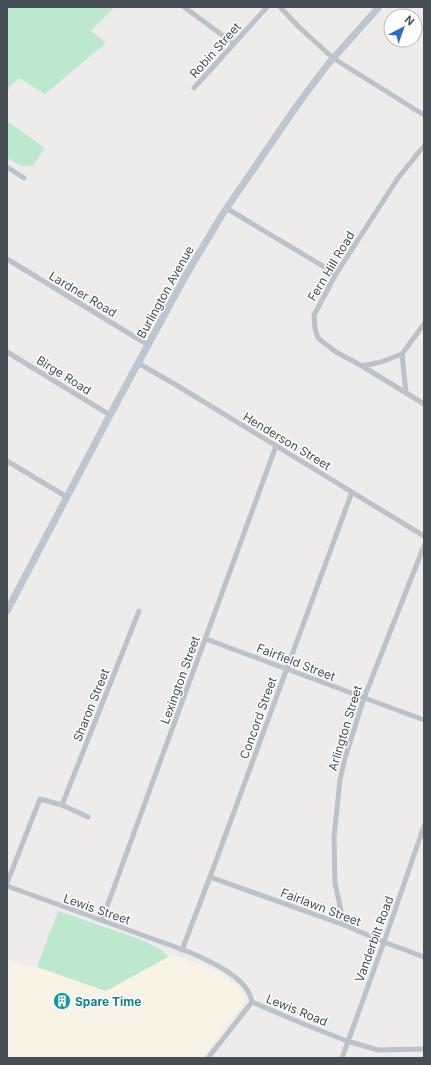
<svg xmlns="http://www.w3.org/2000/svg" width="431" height="1065" font-family="Inter,sans-serif">
  <style>
    .commercial { fill: #f9f3e5 }
    .green { fill: #bde8ce }
    .lines { fill: none; stroke-linecap: round; stroke-linejoin: round }
    .minor { stroke: #bbc2c9; stroke-width: 5 }
    .secondary { stroke: #bdc6d0; stroke-width: 7 }
    .labels { text-anchor: middle; dominant-baseline: central; stroke-width: 3; stroke-linejoin: round; paint-order: stroke }
    .street-label { font-size: 12px; fill: #464e56; stroke: #fff }
    .culture-label { font-size: 12px; font-weight: bold; fill: #0d838f; stroke: #fff; text-anchor: start }
  </style>
  <rect width="100%" height="100%" fill="#eeebeb"/>
  <!-- commercial -->
  <path class="commercial" d="M171,954L217,971L238,986L243,993L244,1000L241,1007L202,1058H7V959L22,965L37,967L106,991Z"/>
  <!-- green -->
  <g class="green">
    <path d="M7,7H115L91,31L106,43L45,94L19,78L10,86L7,92Z"/>
    <path d="M7,121L45,148L33,166H21L7,158Z"/>
    <path d="M58,911L142,940L162,950L168,957L106,991L37,967Z"/>
  </g>
  <g class="lines">
    <!-- minor -->
    <g class="minor">
      <path d="M184,7L233,43"/>
      <path d="M280,7L300,28L333,58L424,115"/>
      <path d="M194,88L267,7"/>
      <path d="M424,146L398,178L336,274L314,315L315,328L318,338L336,352L362,366L424,404"/>
      <path d="M7,167L24,178"/>
      <path d="M226,208L336,274"/>
      <path d="M7,259L148,345"/>
      <path d="M7,352L110,415"/>
      <path d="M138,363L178,386L424,536"/>
      <path d="M362,366L381,362L402,354"/>
      <path d="M406,393L402,354L424,324"/>
      <path d="M7,461L67,497"/>
      <path d="M206,639L424,720"/>
      <path d="M62,805L139,611"/>
      <path d="M210,877L344,925L384,942L424,957"/>
      <path d="M7,883L40,799L62,805L88,817"/>
      <path d="M7,886L189,952C209,961 248,977 252,1002"/>
      <path d="M102,920L276,446"/>
      <path d="M344,925L335,883L334,837L340,780L345,758L364,698L424,546"/>
      <path d="M182,950L210,877L352,492"/>
      <path d="M252,1002L306,1025L347,1041L378,1050L424,1049"/>
      <path d="M208,1058L252,1002"/>
      <path d="M342,1058L384,942L424,826"/>
    </g>
    <!-- secondary -->
    <path class="secondary" d="M7,611L110,415L186,275L222,215L298,104L328,64L379,7"/>
  </g>
  <!-- icons -->
  <defs>
    <symbol id="building-disc" viewBox="-11 -11 22 22"><circle r="9.5" fill="#0f9aa8" stroke="#fff"/><path d="M-4-6H4V6H1V3H-1V6H-4ZM-2.5-4.3h1.7v1.8h-1.7ZM.8-4.3h1.7v1.8H.8ZM-2.5-1h1.7V.8h-1.7ZM.8-1h1.7V.8H.8Z" fill="#fff"/></symbol>
  </defs>
  <g fill-rule="evenodd">
    <use href="#building-disc" x="52" y="991" width="20" height="20"/>
  </g>
  <g class="labels">
    <!-- street labels -->
    <g class="street-label">
      <text transform="translate(215 50) rotate(-48)">Robin Street</text>
      <text transform="translate(331 266) rotate(-59)">Fern Hill Road</text>
      <text transform="translate(165 292) rotate(-61)">Burlington Avenue</text>
      <text transform="translate(83 294) rotate(31)">Lardner Road</text>
      <text transform="translate(64 375) rotate(32)">Birge Road</text>
      <text transform="translate(287 441) rotate(31)">Henderson Street</text>
      <text transform="translate(296 662) rotate(21)">Fairfield Street</text>
      <text transform="translate(180 680) rotate(-70)">Lexington Street</text>
      <text transform="translate(91 705) rotate(-68)">Sharon Street</text>
      <text transform="translate(258 718) rotate(-70)">Concord Street</text>
      <text transform="translate(345 728) rotate(-73)">Arlington Street</text>
      <text transform="translate(321 907) rotate(21)">Fairlawn Street</text>
      <text transform="translate(97 909) rotate(19)">Lewis Street</text>
      <text transform="translate(374 939) rotate(-70)">Vanderbilt Road</text>
      <text transform="translate(297 1010) rotate(22)">Lewis Road</text>
    </g>
    <!-- culture labels -->
    <g class="culture-label">
      <text x="75" y="1001">Spare Time</text>
    </g>
  </g>
  <!-- border -->
  <rect width="431" height="1065" fill="none" stroke="#464e56" stroke-width="16"/>
  <!-- north arrow -->
  <g transform="translate(403 28) rotate(41)"><circle r="19" fill="#ffffff" stroke="#b5b8bb"/>
  <path d="M0-3L7 15L0 10L-7 15Z" fill="#2b6dc8"/>
  <text y="-6" font-size="11" font-weight="bold" text-anchor="middle" fill="#464e56">N</text>
  </g>
</svg>
